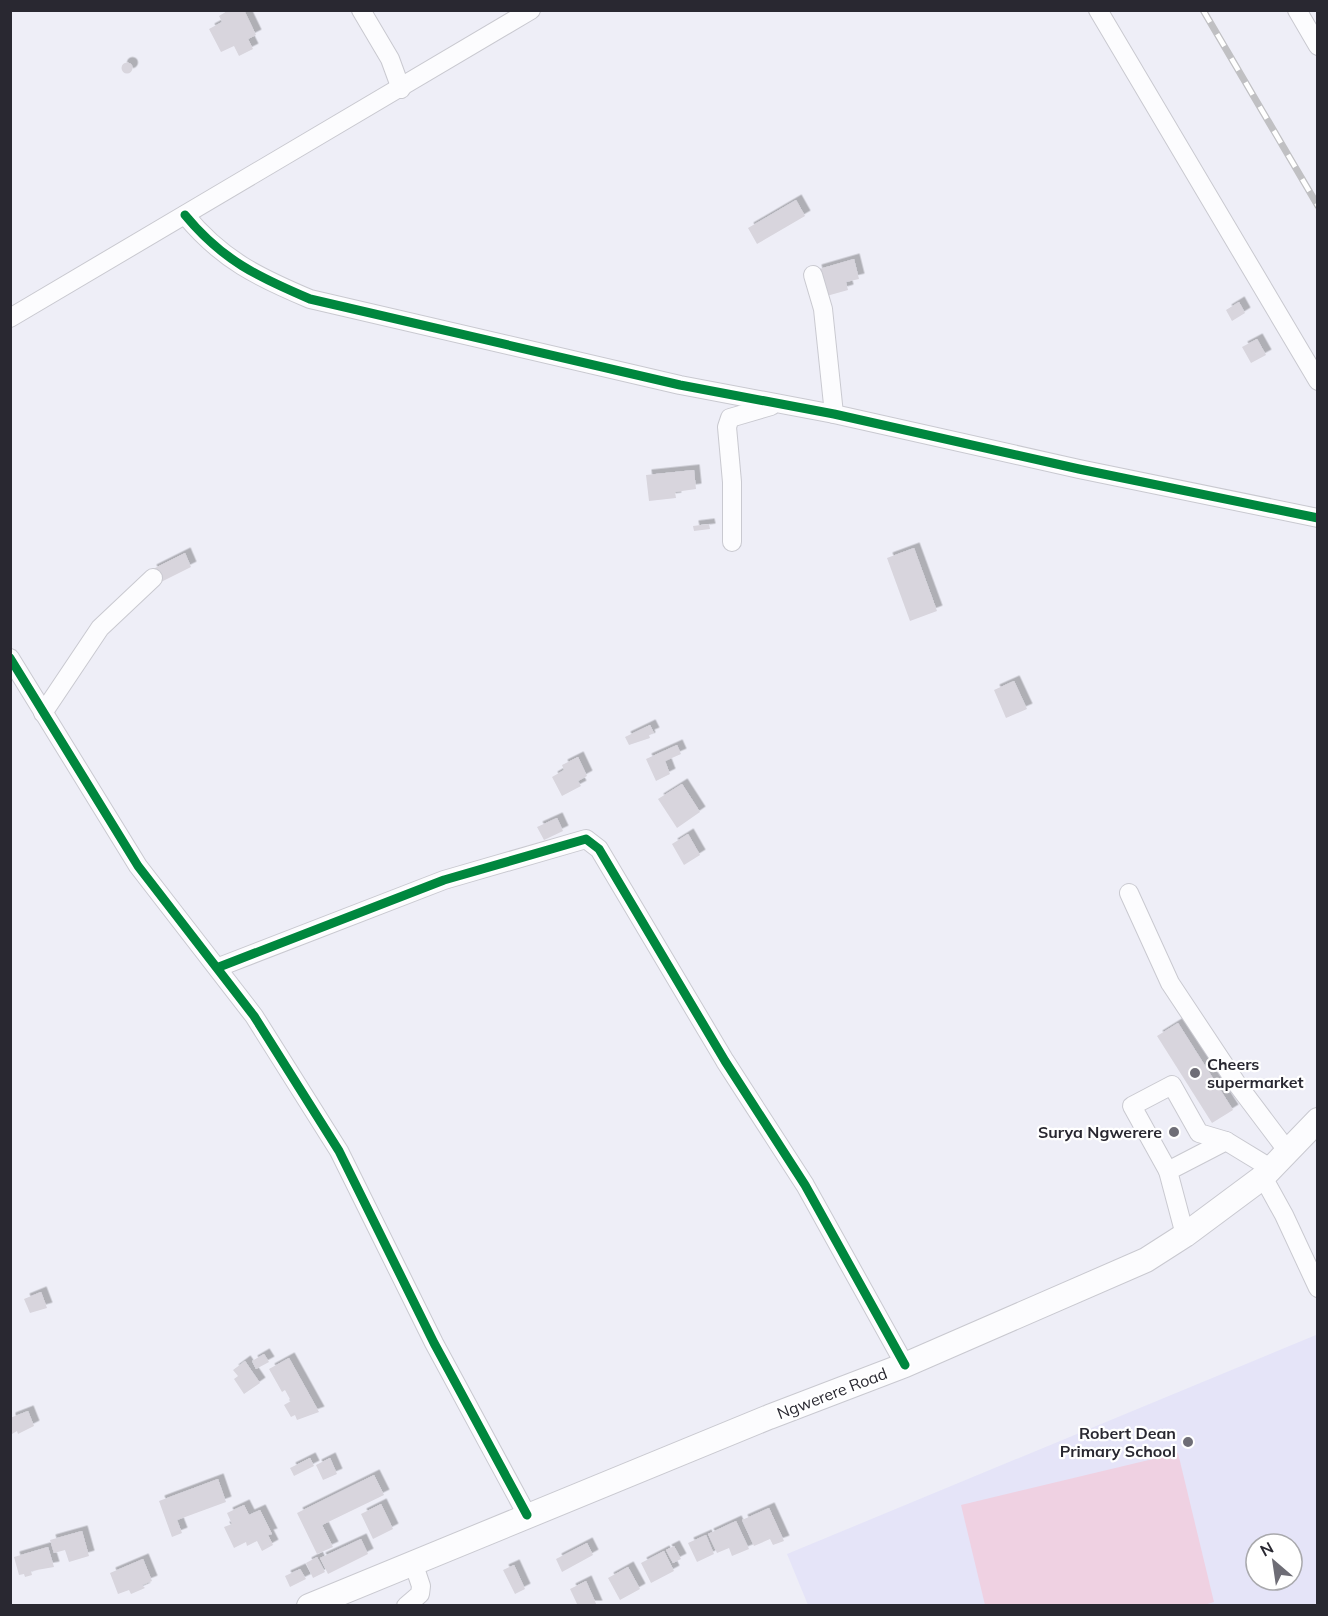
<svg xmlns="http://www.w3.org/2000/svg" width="1328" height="1616" font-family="Mulish,sans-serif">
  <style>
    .built { fill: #e5e4f8; fill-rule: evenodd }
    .green { fill: #efd1e2 }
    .building { fill: #d8d5dd; filter: url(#shadow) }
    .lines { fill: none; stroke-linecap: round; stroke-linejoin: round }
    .minor-casing { stroke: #c9c9d0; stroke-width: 20 }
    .major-casing { stroke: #c9c9d0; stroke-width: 26 }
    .minor { stroke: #fcfcfe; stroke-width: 18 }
    .major { stroke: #fcfcfe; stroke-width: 24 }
    .rail-casing { stroke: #c0c0c3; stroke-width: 7 }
    .rail { stroke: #fff; stroke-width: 4.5; stroke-dasharray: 14; stroke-linecap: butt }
    .cycleway-casing { stroke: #fff; stroke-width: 13 }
    .cycleway { stroke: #00873e; stroke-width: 9 }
    .poi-dot { fill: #6e6d76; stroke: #fff; stroke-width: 2 }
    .labels { text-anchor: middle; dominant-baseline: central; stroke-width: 4.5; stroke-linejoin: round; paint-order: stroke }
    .poi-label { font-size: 16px; font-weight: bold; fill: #292831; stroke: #fff; text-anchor: end }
    .street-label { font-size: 16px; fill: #292831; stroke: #fff }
  </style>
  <defs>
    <filter id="shadow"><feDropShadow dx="5.5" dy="-5.5" stdDeviation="0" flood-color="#0004"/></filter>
  </defs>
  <rect width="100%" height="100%" fill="#eeeef7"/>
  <!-- built -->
  <path class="built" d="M1316,1335L1317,1605H808L787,1554ZM1256,1544H1292V1580H1256Z"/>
  <!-- green -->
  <path class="green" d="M1178,1453L1214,1602L1201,1606L985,1605L961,1505Z"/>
  <!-- building -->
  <g class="building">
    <path d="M229,10H244L256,35L248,39L253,49L239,56L234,46L221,52L209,29L222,22L219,16Z"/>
    <circle cx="127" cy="68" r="5.5"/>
    <path d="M796,200L805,216L757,244L748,228Z"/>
    <path d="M854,259L859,279L846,282L848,290L823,297L816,270Z"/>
    <path d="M1239,302L1245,313L1232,321L1226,310Z"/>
    <path d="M1257,339L1266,355L1251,363L1242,347Z"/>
    <path d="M694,470L696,489L675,492L676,498L649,501L646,475Z"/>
    <path d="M709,524L710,529L694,531L693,526Z"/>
    <path d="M914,548L937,611L910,621L887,558Z"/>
    <path d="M185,553L191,567L157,584L151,570Z"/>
    <path d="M1014,681L1027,709L1006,718L994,690Z"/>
    <path d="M650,725L654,733L649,735L650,738L629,745L625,737Z"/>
    <path d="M677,745L681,754L665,761L670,774L656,781L646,759Z"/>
    <path d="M578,757L587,776L578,781L581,786L562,796L552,777L564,770L562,765Z"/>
    <path d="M682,784L700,812L677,828L658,799Z"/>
    <path d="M557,818L563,831L544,840L537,827Z"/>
    <path d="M688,834L700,855L684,865L672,844Z"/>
    <path d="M1178,1023L1233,1110L1212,1123L1157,1036Z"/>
    <path d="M41,1292L47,1308L30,1313L24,1299Z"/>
    <path d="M264,1354L269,1362L256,1369L252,1361Z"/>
    <path d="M289,1358L319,1412L297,1420L295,1415L291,1417L284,1405L291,1401L285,1390L282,1392L269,1369Z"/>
    <path d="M245,1361L260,1383L244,1394L234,1379L238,1376L233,1370Z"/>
    <path d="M28,1411L34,1426L18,1434L17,1431L12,1434L10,1418Z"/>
    <path d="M310,1458L314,1466L294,1476L290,1468Z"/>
    <path d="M330,1458L337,1474L323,1480L316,1465Z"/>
    <path d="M374,1475L384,1495L322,1525L333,1547L317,1554L297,1513Z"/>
    <path d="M218,1479L226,1502L177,1520L182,1533L172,1537L159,1501Z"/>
    <path d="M381,1504L393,1529L373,1539L361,1514Z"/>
    <path d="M244,1505L249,1515L260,1510L272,1534L268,1535L273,1545L262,1551L257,1541L247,1546L246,1542L234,1548L224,1527L232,1524L227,1513Z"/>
    <path d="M769,1508L784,1541L773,1545L770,1539L754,1546L742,1520Z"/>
    <path d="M736,1521L749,1549L732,1556L729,1548L717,1553L708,1534Z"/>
    <path d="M82,1531L89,1556L69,1562L65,1550L54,1553L50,1540Z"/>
    <path d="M706,1535L714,1554L697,1562L688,1543Z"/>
    <path d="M361,1539L368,1554L328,1574L320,1558Z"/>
    <path d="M587,1543L593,1555L562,1572L556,1559Z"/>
    <path d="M674,1546L681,1559L673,1563L666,1550Z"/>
    <path d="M48,1547L54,1567L31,1571L32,1575L25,1577L24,1574L19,1575L14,1557Z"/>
    <path d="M664,1551L674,1571L651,1583L641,1563Z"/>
    <path d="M317,1557L325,1572L313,1578L306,1563Z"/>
    <path d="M143,1559L152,1581L142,1585L145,1588L131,1594L129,1590L118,1594L110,1573Z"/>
    <path d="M514,1565L525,1589L515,1594L503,1570Z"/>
    <path d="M628,1567L640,1589L620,1600L608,1578Z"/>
    <path d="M300,1569L306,1579L290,1587L285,1576Z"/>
    <path d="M586,1581L597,1606H578L570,1589Z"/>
  </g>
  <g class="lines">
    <defs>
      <g id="minor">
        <path d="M361,10L390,59L401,89"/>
        <path d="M1098,10L1318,381"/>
        <path d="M1297,10L1318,46"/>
        <path d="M185,215C222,260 258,277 310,299L680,385L834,414L1079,469L1318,518"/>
        <path d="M813,275L823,309L834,414"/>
        <path d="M10,318L531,10"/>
        <path d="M732,542V482L727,427L730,418L771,406"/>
        <path d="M10,658L138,866L254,1016L339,1151L434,1343L527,1515"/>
        <path d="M43,713L100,628L153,578"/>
        <path d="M1129,893L1170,983L1237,1084L1289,1153"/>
        <path d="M219,967L444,880L586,839L599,849L725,1061L805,1185L905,1365"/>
        <path d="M1168,1171L1132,1106L1172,1085L1199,1133L1226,1141"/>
        <path d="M1263,1177L1284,1215L1318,1288"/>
        <path d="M1185,1235L1168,1171L1226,1141L1272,1169"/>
        <path d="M406,1606L420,1594L421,1586L413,1562"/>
      </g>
      <path id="major" d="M309,1606L769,1417L905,1365L1146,1260L1185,1235L1263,1177L1318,1120"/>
    </defs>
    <!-- minor casing -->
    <use href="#minor" class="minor-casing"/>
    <!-- major casing -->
    <use href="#major" class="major-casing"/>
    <!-- minor -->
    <use href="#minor" class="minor"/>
    <!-- major -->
    <use href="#major" class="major"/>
    <defs>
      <path id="rail" d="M1203,10L1318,206"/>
    </defs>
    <!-- rail casing -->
    <use href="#rail" class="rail-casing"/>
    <!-- rail -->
    <use href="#rail" class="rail"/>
    <defs>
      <g id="cycleway">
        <path d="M185,215C222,260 258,277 310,299L680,385L834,414L1079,469L1318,518"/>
        <path d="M10,658L138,866L254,1016L339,1151L434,1343L527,1515"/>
        <path d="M219,967L444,880L586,839L599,849L725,1061L805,1185L905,1365"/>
      </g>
    </defs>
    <!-- cycleway casing -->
    <use href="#cycleway" class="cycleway-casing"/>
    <!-- cycleway -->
    <use href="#cycleway" class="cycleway"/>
  </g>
  <!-- markers -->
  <g class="poi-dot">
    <circle cx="1195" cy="1073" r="6"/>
    <circle cx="1174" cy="1132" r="6"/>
    <circle cx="1188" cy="1442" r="6"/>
  </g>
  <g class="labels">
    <!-- poi labels -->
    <g class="poi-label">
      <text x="1207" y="1064" text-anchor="start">Cheers<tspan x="1207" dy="18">supermarket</tspan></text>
      <text x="1162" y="1132">Surya Ngwerere</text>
      <text x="1176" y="1433">Robert Dean<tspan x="1176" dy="18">Primary School</tspan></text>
    </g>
    <!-- street labels -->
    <g class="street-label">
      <text transform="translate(832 1393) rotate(-21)">Ngwerere Road</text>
    </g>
  </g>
  <!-- border -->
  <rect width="1328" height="1616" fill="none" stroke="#292831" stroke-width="24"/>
  <!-- north arrow -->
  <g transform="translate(1274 1562) rotate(331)"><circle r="28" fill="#ffffff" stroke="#a9a9ad" stroke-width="1.5"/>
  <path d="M0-4.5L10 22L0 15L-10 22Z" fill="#6e6d76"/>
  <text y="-9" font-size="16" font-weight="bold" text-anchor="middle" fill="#292831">N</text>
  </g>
</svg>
